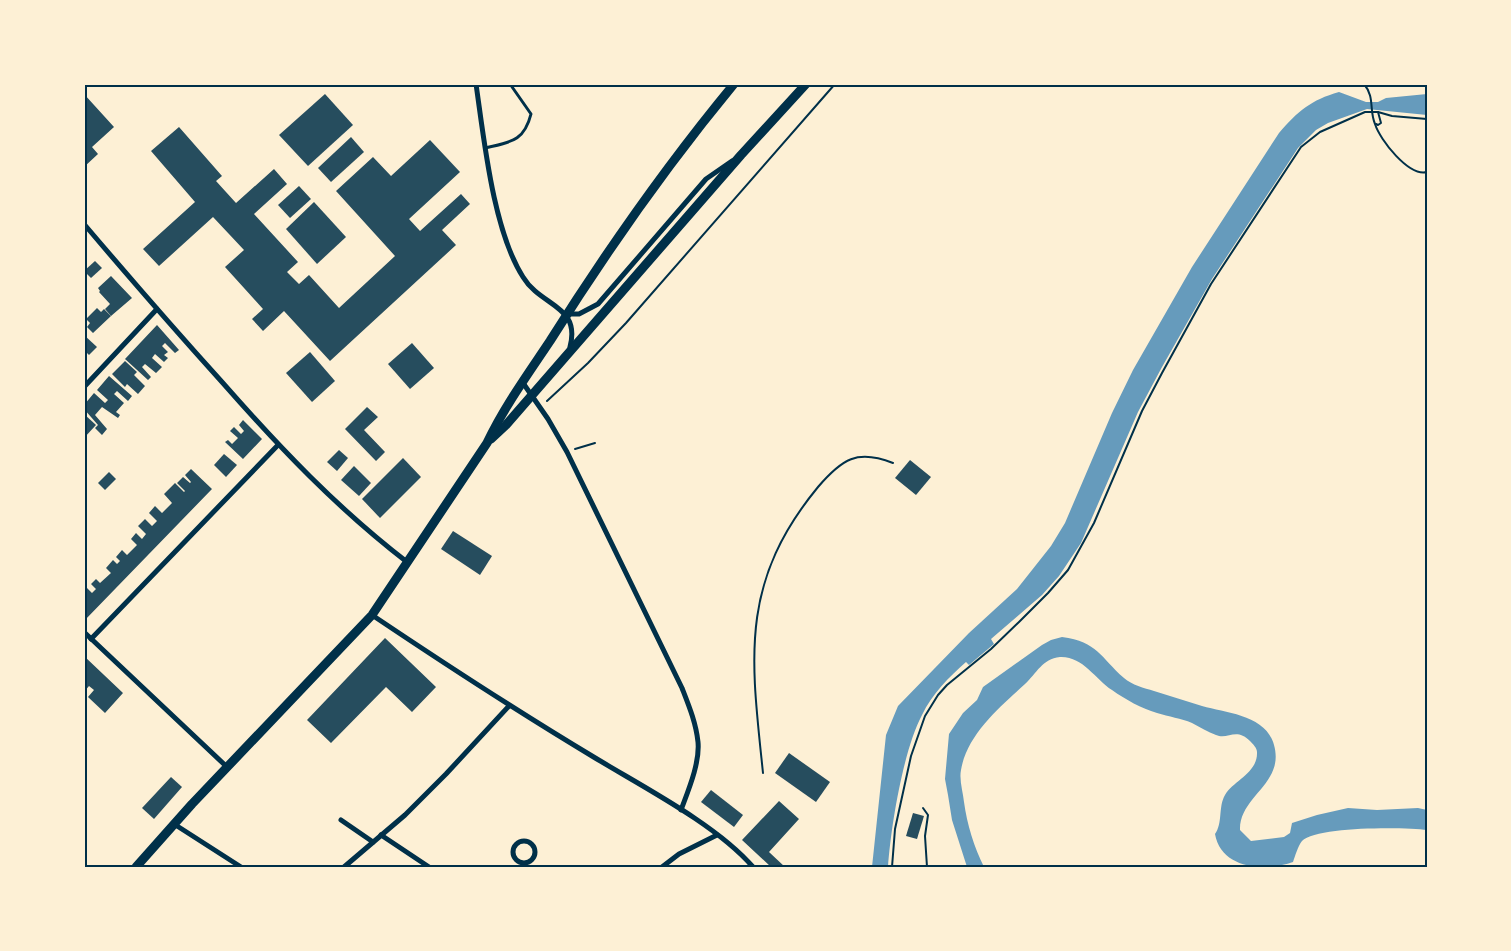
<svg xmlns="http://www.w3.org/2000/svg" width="1511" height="951" font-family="'Open Sans',sans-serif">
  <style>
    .water { fill: #669bbc }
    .building { fill: #264d5e }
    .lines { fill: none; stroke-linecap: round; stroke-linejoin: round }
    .path { stroke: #003049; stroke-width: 2 }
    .service { stroke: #003049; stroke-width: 3 }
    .minor { stroke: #003049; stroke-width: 5 }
    .primary { stroke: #003049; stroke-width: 9 }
    .neatline { fill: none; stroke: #003049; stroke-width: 2 }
  </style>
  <rect width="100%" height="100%" fill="#fdf0d5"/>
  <!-- water -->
  <g class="water">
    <path d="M1339,92L1366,102H1378L1386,98L1427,94V115L1367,109L1328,123L1316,130L1298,148L1212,279L1162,367L1138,412L1081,543L1059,576L1042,595L991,639L994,644L969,665L966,662C949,677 932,694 922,715C903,751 891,826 888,867H872L886,735L898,706L969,633L1017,589L1051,546L1065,523L1112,413L1133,370L1192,267L1279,133C1298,111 1311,100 1339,92Z"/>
    <path d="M1062,637C1098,642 1100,657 1124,678C1132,685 1144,688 1154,691C1170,696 1186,701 1202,706C1227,713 1266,715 1274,745C1285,784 1239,796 1240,830L1251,841L1284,837L1290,833L1292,823L1317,815L1348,808L1377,810L1418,808L1427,810V830C1406,827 1316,826 1302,841C1298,846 1295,856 1293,862C1265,872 1221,869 1215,834C1223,823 1218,807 1225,795C1234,780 1258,773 1257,752C1257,748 1253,744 1250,741C1236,727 1228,740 1216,735C1208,732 1200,727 1192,723C1181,718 1169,717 1157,713C1141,708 1126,700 1112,690C1095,679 1083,656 1060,657C1042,659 1037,673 1025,684C1000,707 967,734 961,770C959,780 963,792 964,802C967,824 974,847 984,867H967L952,820L948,795L945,779L949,734L963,713L977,700L983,687L1042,645L1051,640Z"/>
  </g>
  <!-- building -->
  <g class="building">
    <path d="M84,94L114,127L92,147L98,154L84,167Z"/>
    <path d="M325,94L353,125L308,166L279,135Z"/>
    <path d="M179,127L222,176L216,181L236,203L274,169L287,184L254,214L298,262L287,272L299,284L309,275L339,308L395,256L336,191L373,157L391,176L430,140L460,172L409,219L420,231L461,194L470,204L442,230L456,245L330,361L284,311L263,331L252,319L263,309L225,267L244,250L213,217L159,266L143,249L195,202L151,151Z"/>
    <path d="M351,137L364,152L331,182L318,168Z"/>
    <path d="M299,186L311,199L290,218L278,205Z"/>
    <path d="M314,202L346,237L317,264L286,229Z"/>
    <path d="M95,261L102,268L91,278L84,271Z"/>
    <path d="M111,276L132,298L111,316L105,309L110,304L99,292L100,291L98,288Z"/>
    <path d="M97,308L101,312L104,309L111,316L93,333L87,327L90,323L86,319Z"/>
    <path d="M157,325L179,350L175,353L165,343L162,346L168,352L164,355L168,358L164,362L155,354L152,358L162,367L156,373L145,364L142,367L151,377L148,380L125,359Z"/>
    <path d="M84,335L97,347L89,355L84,350Z"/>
    <path d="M412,343L434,368L410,389L388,364Z"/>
    <path d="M310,352L335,381L312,402L286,373Z"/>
    <path d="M125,361L137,372L134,375L145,386L138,394L127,384L125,387L112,374Z"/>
    <path d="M109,376L132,396L128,401L117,391L114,394L124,403L116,412L120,415L118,418L102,407L95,415L107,429L102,435L95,428L98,425L84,409V405L94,393L105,403L108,400L97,390Z"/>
    <path d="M367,407L378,417L364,430L385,452L376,461L345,429Z"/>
    <path d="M84,414L96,425L84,438Z"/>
    <path d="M243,420L262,439L243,459L225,442L228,440L232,444L238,438L230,431L234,427L241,434L244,431L239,425Z"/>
    <path d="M339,450L348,458L337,471L327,462Z"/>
    <path d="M224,454L237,465L226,477L214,465Z"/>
    <path d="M403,458L421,477L380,518L362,499Z"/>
    <path d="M910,460L931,477L916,495L895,478Z"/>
    <path d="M354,466L371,483L359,496L341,480Z"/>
    <path d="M191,469L212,489L84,621V602L87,598L84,595V591L87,588L92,593L96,589L91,584L96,579L100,583L111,573L106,568L113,560L117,564L120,561L116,557L122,550L127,555L137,545L131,539L136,533L142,539L146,534L138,526L145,519L152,526L157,521L149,513L155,506L162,513L172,503L164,494L175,483L184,492L185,491L177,483L183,477L190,483L191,482L185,475Z"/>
    <path d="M109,472L116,479L105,490L98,483Z"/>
    <path d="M453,531L492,556L480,575L441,549Z"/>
    <path d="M385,638L436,687L412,712L386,687L331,743L307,720Z"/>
    <path d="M84,656L123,693L105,713L88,697L94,690L89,686L84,692Z"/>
    <path d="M789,753L830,782L816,802L775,773Z"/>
    <path d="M171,777L182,787L154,819L142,808Z"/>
    <path d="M711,790L743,815L734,827L701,802Z"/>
    <path d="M779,801L799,819L769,852L785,867H771L742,840Z"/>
    <path d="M913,813L924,816L917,839L906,836Z"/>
  </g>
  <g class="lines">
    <!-- path -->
    <g class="path">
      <path d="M1364,84C1375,97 1369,110 1375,124C1380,140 1409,177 1427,172"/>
      <path d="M1376,124L1378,125L1381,123L1378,112"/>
      <path d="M547,401L588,363L626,323L835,84"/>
      <path d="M575,449L595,443"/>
      <path d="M763,773C751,658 739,583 818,487C842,459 857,449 893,463"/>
      <path d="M923,808L928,815L925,836L927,867"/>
      <path d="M892,867L895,829L911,756L925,716L938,695L947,685L991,649L1019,622L1048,593L1068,570L1094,523L1142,411L1162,373L1211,284L1301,147L1320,132L1365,112H1378L1392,116L1427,119"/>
    </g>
    <!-- service -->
    <path class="service" d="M485,148C510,142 524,142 531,114L510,84"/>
    <!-- minor -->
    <g class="minor">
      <path d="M476,84C484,139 493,230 523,277C541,307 581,305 570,347"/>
      <path d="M84,224C129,277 175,330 222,382C280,448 337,508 407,562"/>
      <path d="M567,314H579L598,304L706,179L732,161"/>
      <path d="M523,383L548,419L567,452L682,688C689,706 696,723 698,742C700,763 688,791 681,810"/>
      <path d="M84,387L157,309"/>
      <path d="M372,615C445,664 517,711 592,756C641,786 716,824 753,867"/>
      <path d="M84,632L227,767"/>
      <path d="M91,639L278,445"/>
      <path d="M341,820L373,842"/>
      <path d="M174,824L241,867"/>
      <path d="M381,835L429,867"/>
      <circle cx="524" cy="852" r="11"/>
      <path d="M344,867L405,815L446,774L509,706"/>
      <path d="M662,867L679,854L717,835"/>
    </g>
    <!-- primary -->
    <g class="primary">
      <path d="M491,439L506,425L741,155L806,84"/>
      <path d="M136,867L192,804L372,615L487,443C504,407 528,374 550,341C606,252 667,165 734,84"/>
    </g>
  </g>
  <!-- border -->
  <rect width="1511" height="951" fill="none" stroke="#fdf0d5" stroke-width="171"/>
  <rect x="86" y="86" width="1340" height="780" class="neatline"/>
</svg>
